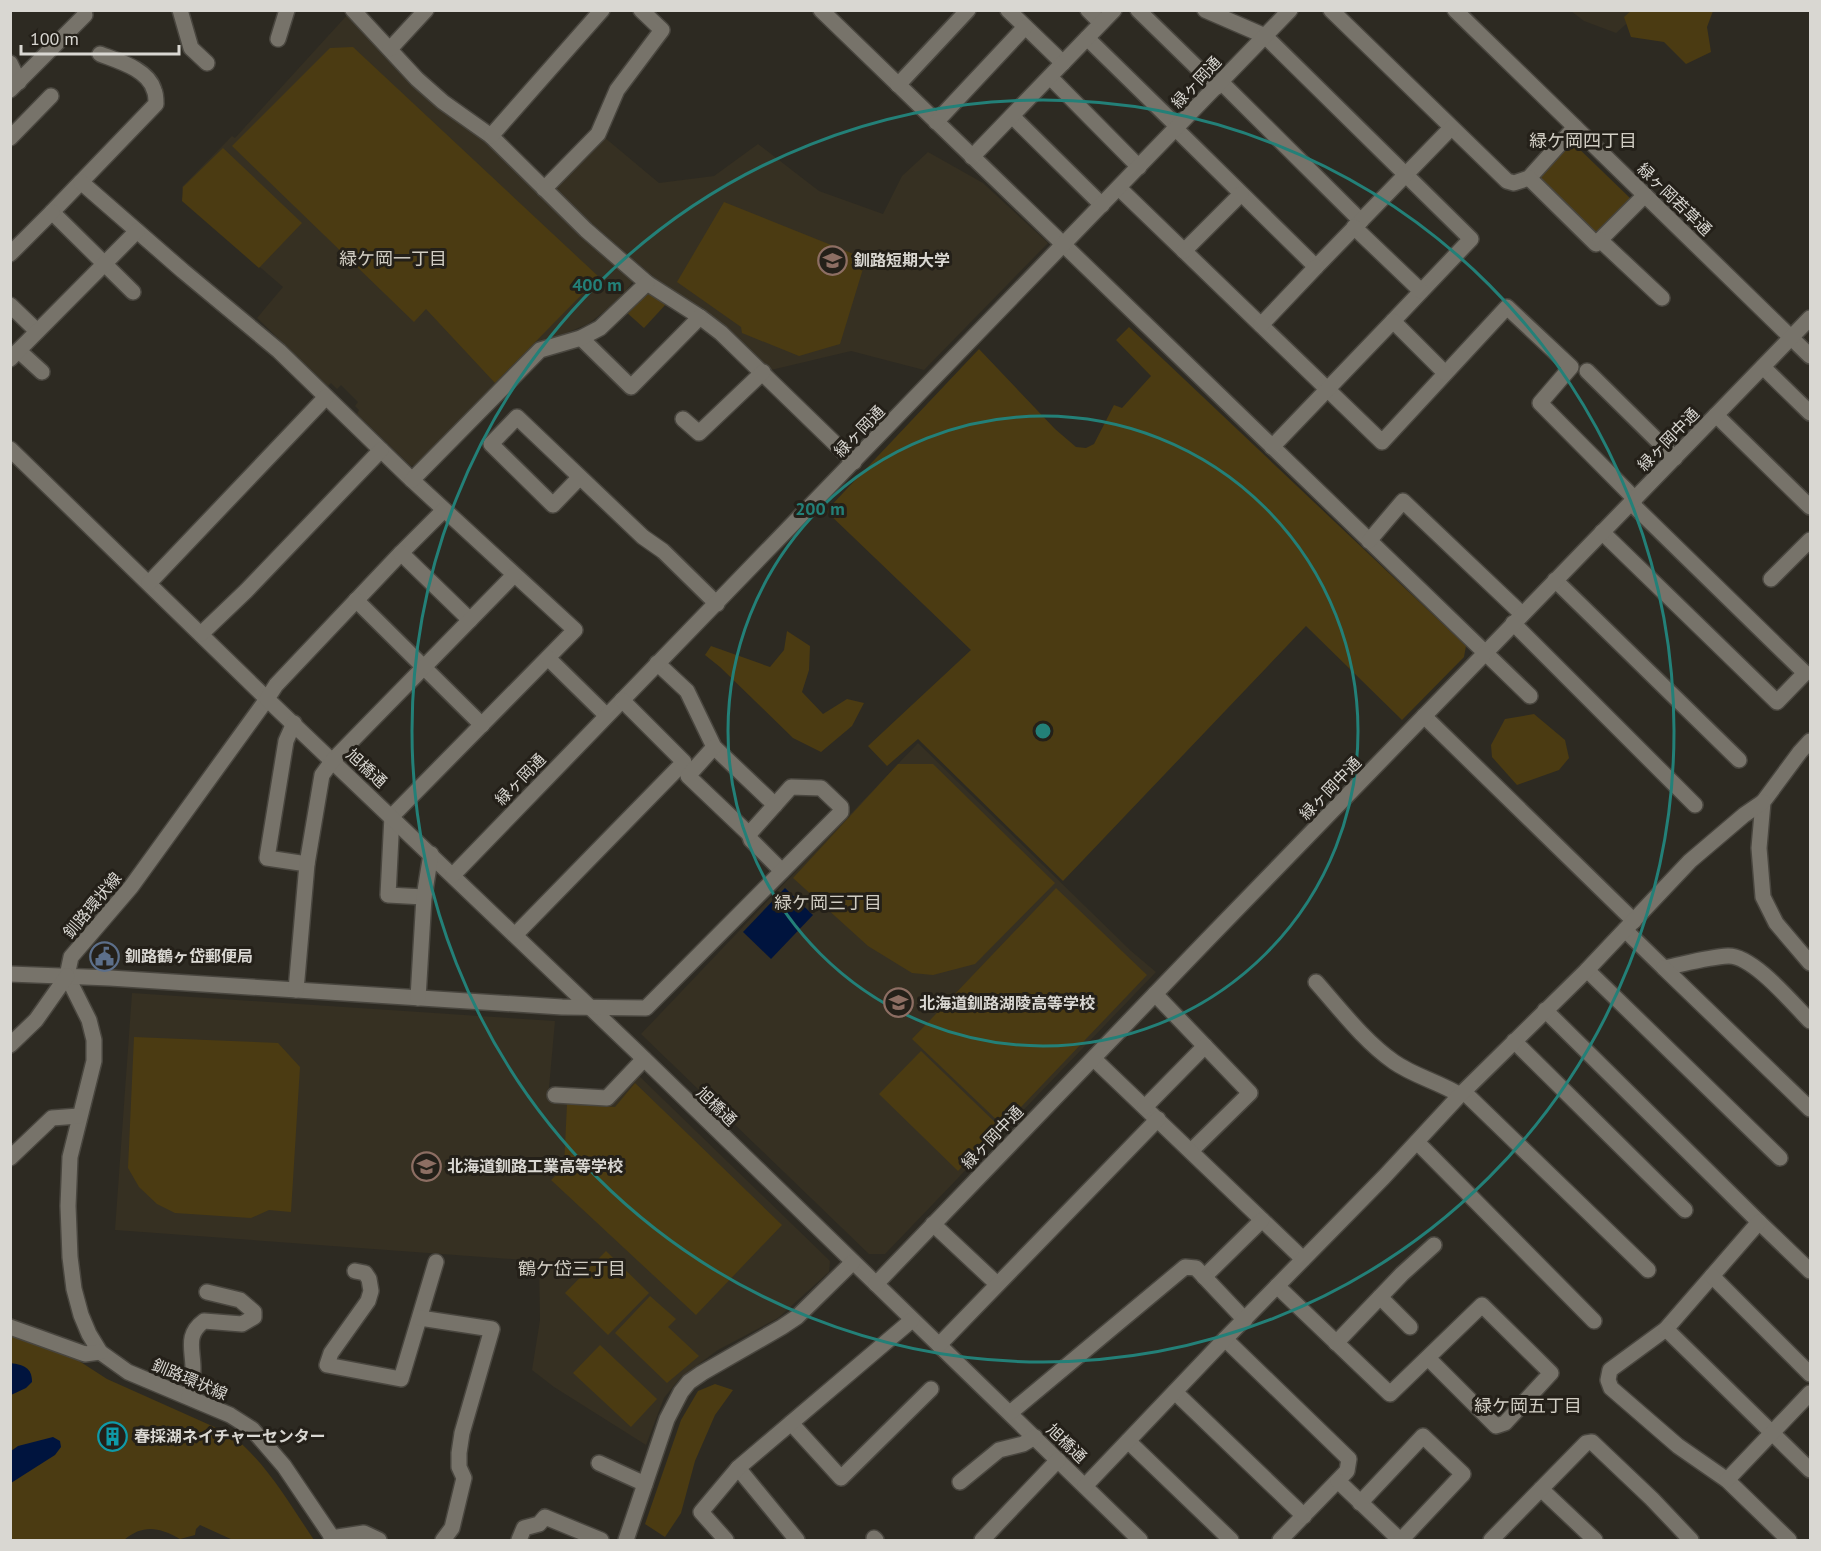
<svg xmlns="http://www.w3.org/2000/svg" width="1821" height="1551" font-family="'PT Sans','Noto Sans JP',sans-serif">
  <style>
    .built { fill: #363022 }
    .green { fill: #4b3b12 }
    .water { fill: #00143e }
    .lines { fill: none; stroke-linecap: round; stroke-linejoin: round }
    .minor-casing { stroke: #49463f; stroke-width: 18 }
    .minor { stroke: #77736a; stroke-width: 15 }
    .ring { fill: none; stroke: #238078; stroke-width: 3 }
    .labels { text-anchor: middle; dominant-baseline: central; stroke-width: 6; stroke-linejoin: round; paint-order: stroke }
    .street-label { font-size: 16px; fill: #d9d7d2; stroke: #242019 }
    .poi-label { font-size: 16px; font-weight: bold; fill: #d9d7d2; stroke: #242019; text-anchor: start }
    .neighbourhood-label { font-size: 18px; fill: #d1cdc3; stroke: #242019 }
    .centre { fill: #238078; stroke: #242019; stroke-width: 3 }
    .ring-label { font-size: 18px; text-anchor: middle; font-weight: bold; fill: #238078; stroke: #242019; stroke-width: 6; stroke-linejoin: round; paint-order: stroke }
  </style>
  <rect width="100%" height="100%" fill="#2d2a22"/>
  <!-- built -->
  <g class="built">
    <path d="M1571,11H1641L1616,33L1584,21Z"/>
    <path d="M349,13L482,135L540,195L633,281L619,300L588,324L559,336L541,340L416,465L411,466L357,414L359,410L355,406L358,402L341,385L337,389L331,383L328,386L257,318L283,287L184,202L182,187L232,136L235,138Z"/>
    <path d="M604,137L659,183L714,176L758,144L819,191L883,214L902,176L928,152L983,183L1048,243L924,370L851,351L771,370L712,316L655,278L554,191Z"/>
    <path d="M918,743L1131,951L1156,972L885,1254H869L641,1034Z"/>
    <path d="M132,993L555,1021L548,1099L611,1102L635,1072L830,1261L829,1272L778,1318L718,1350L681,1377L664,1398L646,1445L554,1387L532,1370L540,1320L539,1261L115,1230Z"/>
  </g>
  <!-- green -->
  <g class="green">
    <path d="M1632,10L1713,11L1707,27L1711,52L1686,64L1664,42L1631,37L1624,17Z"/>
    <path d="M353,47L599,277L495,383L426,309L414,322L232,146L330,48Z"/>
    <path d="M1571,141L1631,199L1601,231L1593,232L1540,183V173Z"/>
    <path d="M223,148L302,223L259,268L182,201L183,187Z"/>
    <path d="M724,202L866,259L840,344L799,356L742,333L741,327L677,282Z"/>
    <path d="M650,292L667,303L644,328L625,311L642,293Z"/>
    <path d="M1129,327L1466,646L1464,657L1402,720L1306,626L1063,881L918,739L887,766L868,746L971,650L826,511L979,349L1055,429L1076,447L1086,448L1094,444L1114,405L1122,408L1151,376L1116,340Z"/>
    <path d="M787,631L810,646L809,670L802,692L823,714L847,699L864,703L852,726L821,752L793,738L720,667L705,655L711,646L770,667L784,650Z"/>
    <path d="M1534,714L1565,740L1569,758L1559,770L1517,785L1492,757L1491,745L1505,719Z"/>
    <path d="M898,764H933L1055,883L975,964L933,975L912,973L868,946L793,878Z"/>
    <path d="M1056,888L1147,975L1003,1126L912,1039Z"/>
    <path d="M134,1037L278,1043L300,1067L291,1212L269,1210L251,1218L175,1213L157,1204L139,1187L128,1168Z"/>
    <path d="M921,1051L1000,1127L958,1171L879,1094Z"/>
    <path d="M635,1083L782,1225L696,1315L551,1180L564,1167L567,1104L615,1107Z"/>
    <path d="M606,1251L649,1293L608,1335L565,1293Z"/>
    <path d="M650,1296L676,1319L668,1327L699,1356L667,1383L615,1333Z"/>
    <path d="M10,1334L76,1359L107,1379L230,1434C266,1462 289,1503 314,1540H233L200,1525L196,1529L195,1535L180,1539C159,1527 143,1524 124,1540H11Z"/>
    <path d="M600,1345L657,1399L631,1427L573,1373Z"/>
    <path d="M715,1384L733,1390L715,1415L695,1461L681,1513L665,1537L645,1524L681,1420L698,1391Z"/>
  </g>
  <!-- water -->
  <g class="water">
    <path d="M785,888L813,915L771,959L743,932Z"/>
    <path d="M11,1363C23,1365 32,1367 32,1382L26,1388L11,1395Z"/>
    <path d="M53,1437L60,1441L61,1447L55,1455L11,1483V1451L18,1446Z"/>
  </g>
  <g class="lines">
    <defs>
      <g id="minor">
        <path d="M180,10L191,48L207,63"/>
        <path d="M353,10L417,79L443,102L491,136L586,230L647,283L700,317L721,333L854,462"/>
        <path d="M821,10L1530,696"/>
        <path d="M1008,10L1063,63"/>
        <path d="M1088,10L1101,23"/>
        <path d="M1138,10L1217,87"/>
        <path d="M1205,10L1265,36L1471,239L1393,321"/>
        <path d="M1331,10L1507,181L1514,183L1529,178L1575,127"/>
        <path d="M1455,10L1810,356"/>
        <path d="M1087,38L1178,127"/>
        <path d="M278,39L287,10"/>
        <path d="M390,49L426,10"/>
        <path d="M100,54C118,61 148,69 154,90C156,94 156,99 156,104L52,212L133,292"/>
        <path d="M10,63L19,82"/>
        <path d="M1050,77L1139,167"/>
        <path d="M1221,82L1361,221"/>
        <path d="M898,85L968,10"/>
        <path d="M10,90L85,15"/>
        <path d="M1012,116L1102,205"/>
        <path d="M936,122L1025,27"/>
        <path d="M1176,129L1316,267L1451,128"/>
        <path d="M491,136L602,10"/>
        <path d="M10,138L51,96"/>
        <path d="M972,157L1114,10"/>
        <path d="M1529,178L1596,244L1645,195"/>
        <path d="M81,182L183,271L279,351L412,480L575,630L392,816L388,895L424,897"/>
        <path d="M1119,188L1382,442L1507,307L1571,367L1540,403L1635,499"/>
        <path d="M544,189L598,134L617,90L662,30L641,10"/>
        <path d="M1354,227L1421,291"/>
        <path d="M1600,240L1662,298"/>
        <path d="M1184,251L1241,194"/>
        <path d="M10,254L52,212"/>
        <path d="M10,305L37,331"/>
        <path d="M1261,325L1316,267"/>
        <path d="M581,338L631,387L700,317"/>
        <path d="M19,351L42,372"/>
        <path d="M10,359L137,231"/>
        <path d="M1763,367L1810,413"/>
        <path d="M1587,371L1675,458"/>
        <path d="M1716,415L1810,507"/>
        <path d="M683,419L699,433L763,372"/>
        <path d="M1272,447L1393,321L1445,373"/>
        <path d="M10,449L267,699L131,887L71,957L67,976L89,1020L94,1040V1061L70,1157L68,1206L70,1257L74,1289L81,1315L89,1334L100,1352L128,1372L230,1415L252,1429L284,1466L334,1540"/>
        <path d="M580,477L553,505L491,444L517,417L643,537L663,551L717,604"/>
        <path d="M412,480L540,350L581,338L600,328L647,283"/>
        <path d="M444,510L401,553L276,685L267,699L637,1052L1140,1540"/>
        <path d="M1602,532L1777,702L1805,673L1631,503"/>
        <path d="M1369,541L1403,501L1522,614"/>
        <path d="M401,553L470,620"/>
        <path d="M1771,579L1810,540"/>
        <path d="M1555,580L1739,760"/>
        <path d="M149,583L326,397"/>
        <path d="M356,600L482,725"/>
        <path d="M1513,623L1695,805"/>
        <path d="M201,634L246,591L381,450"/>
        <path d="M548,658L606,715"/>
        <path d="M657,663L687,691L714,747L775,805"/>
        <path d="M1424,716L1634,921"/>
        <path d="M294,723L286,741L267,858L307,864"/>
        <path d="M1810,741L1800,752L1763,802L1759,848L1763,897L1776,923L1810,963"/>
        <path d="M749,834L751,840L782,871"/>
        <path d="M453,875L1290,10"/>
        <path d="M1625,930L1664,968C1684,964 1708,957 1728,956C1753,955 1793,1004 1810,1021"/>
        <path d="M515,935L684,762L622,700"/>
        <path d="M1664,968L1810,1109"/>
        <path d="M1587,970L1780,1158"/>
        <path d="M10,974L110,978L562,1007L646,1008L841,812V807L821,788L791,787L749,834L688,776L714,747"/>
        <path d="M1316,982C1340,1009 1364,1041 1394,1062C1414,1076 1439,1082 1460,1095"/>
        <path d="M296,990L307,864L322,775L333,760L514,575"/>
        <path d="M1155,994L1250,1093L1191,1151"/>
        <path d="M418,998L424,897L431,854"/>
        <path d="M1545,1010L1759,1222L1810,1271"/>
        <path d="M1514,1041L1685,1210"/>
        <path d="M10,1045L36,1020L67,976"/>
        <path d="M1094,1059L1303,1259"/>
        <path d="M1464,1092L1648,1270"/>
        <path d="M555,1095L607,1098L644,1059"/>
        <path d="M1145,1107L1205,1046"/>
        <path d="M1417,1142L1594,1321"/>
        <path d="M10,1158L52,1118L79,1116"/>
        <path d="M1759,1222L1666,1329L1610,1370L1608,1380L1611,1388L1678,1446L1727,1480L1789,1540"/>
        <path d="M933,1224L997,1284"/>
        <path d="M355,1271L365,1273L369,1279L371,1291L368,1301L331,1353L327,1365L401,1379L436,1262"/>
        <path d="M1712,1276L1810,1374"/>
        <path d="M1204,1277L1262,1220"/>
        <path d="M876,1284L1207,940L1810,318"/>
        <path d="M1277,1286L1390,1394L1482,1305L1551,1373L1505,1423L1496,1426L1429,1359"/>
        <path d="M1380,1297L1410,1327"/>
        <path d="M420,1318L492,1329L462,1433L459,1453V1467L464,1478L452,1528L443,1540"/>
        <path d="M10,1327L85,1354L100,1352"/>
        <path d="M1666,1329L1810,1470"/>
        <path d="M1225,1339L1349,1459L1347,1471L1280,1540"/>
        <path d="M1336,1343L1402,1274L1434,1245"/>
        <path d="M939,1345L1158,1119"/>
        <path d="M1175,1392L1304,1516"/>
        <path d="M189,1397C191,1388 193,1378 193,1369C193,1349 185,1335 204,1321L242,1324L254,1317V1312L240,1300L207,1292"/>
        <path d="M1010,1413L1185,1267L1196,1268L1245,1320"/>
        <path d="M791,1423L841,1478L931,1389"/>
        <path d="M1128,1441L1231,1540"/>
        <path d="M599,1463L645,1484"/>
        <path d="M738,1468L797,1540"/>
        <path d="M1727,1480L1810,1393"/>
        <path d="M1338,1481L1400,1540"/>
        <path d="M960,1482L999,1450L1023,1444L1035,1437"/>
        <path d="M1085,1486L1225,1339L1384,1177L1460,1095L1587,970L1690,861L1744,815L1763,802"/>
        <path d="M1541,1489L1595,1540"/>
        <path d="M1360,1503L1423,1436L1463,1474L1401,1540"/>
        <path d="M331,1538L364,1533L379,1540"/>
        <path d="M874,1538L876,1540"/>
        <path d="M519,1540L524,1528L539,1524L545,1517L601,1540"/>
        <path d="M626,1540L667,1419L681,1392L689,1382L702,1373L782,1327L797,1317L853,1262"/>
        <path d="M726,1540L701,1512L738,1468L912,1320"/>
        <path d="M982,1540L1058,1460"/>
        <path d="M1491,1540L1586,1443L1592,1442L1652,1499L1691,1540"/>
      </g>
    </defs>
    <!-- minor casing -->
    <use href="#minor" class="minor-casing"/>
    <!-- minor -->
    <use href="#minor" class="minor"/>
  </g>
  <!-- distance rings -->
  <g class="ring">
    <circle cx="1043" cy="731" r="315"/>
    <circle cx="1043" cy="731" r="631"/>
  </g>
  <!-- icons -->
  <defs>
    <symbol id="university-ring" viewBox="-11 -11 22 22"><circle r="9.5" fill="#242019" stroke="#8d6e63" stroke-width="1.5"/><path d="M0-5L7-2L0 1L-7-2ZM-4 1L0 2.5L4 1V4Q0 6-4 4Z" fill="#8d6e63"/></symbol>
    <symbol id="civic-ring" viewBox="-11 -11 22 22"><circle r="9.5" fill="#242019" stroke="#5c6f8a" stroke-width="1.5"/><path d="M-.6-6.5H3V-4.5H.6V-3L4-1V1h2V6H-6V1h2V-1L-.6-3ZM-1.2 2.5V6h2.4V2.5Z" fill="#5c6f8a"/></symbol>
    <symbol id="school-ring" viewBox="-11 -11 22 22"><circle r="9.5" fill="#242019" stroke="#8d6e63" stroke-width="1.5"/><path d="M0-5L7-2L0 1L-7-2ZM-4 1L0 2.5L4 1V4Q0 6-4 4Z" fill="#8d6e63"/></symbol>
    <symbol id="building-ring" viewBox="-11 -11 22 22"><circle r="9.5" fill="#242019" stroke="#0f9aa8" stroke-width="1.5"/><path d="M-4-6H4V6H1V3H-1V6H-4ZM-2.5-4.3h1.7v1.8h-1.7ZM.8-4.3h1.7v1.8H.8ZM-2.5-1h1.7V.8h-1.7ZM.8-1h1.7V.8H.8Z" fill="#0f9aa8"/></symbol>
  </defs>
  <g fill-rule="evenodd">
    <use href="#university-ring" x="816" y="244" width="33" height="33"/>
    <use href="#civic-ring" x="88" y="940" width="33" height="33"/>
    <use href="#school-ring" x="882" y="986" width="33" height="33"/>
    <use href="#school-ring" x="410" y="1150" width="33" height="33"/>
    <use href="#building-ring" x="96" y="1420" width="33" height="33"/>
  </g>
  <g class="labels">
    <!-- street labels -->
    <g class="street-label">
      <text transform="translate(1196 82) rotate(-47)">緑ヶ岡通</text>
      <text transform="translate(1675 199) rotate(44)">緑ヶ岡若草通</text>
      <text transform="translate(859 431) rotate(-46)">緑ヶ岡通</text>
      <text transform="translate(1668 439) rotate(-46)">緑ヶ岡中通</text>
      <text transform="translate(367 768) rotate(43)">旭橋通</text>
      <text transform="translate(520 779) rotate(-46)">緑ヶ岡通</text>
      <text transform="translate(1330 788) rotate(-46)">緑ヶ岡中通</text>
      <text transform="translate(92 905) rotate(-50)">釧路環状線</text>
      <text transform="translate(717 1106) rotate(44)">旭橋通</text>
      <text transform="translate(992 1137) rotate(-46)">緑ヶ岡中通</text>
      <text transform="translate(190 1379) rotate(23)">釧路環状線</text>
      <text transform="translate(1067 1443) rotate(44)">旭橋通</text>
    </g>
    <!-- poi labels -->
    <g class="poi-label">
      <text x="854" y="260">釧路短期大学</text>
      <text x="125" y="956">釧路鶴ヶ岱郵便局</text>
      <text x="919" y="1003">北海道釧路湖陵高等学校</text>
      <text x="447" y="1166">北海道釧路工業高等学校</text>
      <text x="134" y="1436">春採湖ネイチャーセンター</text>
    </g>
    <!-- neighbourhood labels -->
    <g class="neighbourhood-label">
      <text x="1583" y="140">緑ケ岡四丁目</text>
      <text x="393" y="258">緑ケ岡一丁目</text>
      <text x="828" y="902">緑ケ岡三丁目</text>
      <text x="572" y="1268">鶴ケ岱三丁目</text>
      <text x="1528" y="1405">緑ケ岡五丁目</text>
    </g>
  </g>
  <circle cx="1043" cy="731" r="9" class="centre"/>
  <g class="ring-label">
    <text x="597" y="291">400 m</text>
    <text x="820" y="515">200 m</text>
  </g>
  <!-- border -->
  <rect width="1821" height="1551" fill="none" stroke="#d9d7d2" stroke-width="24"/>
  <!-- scale -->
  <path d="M21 45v9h158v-9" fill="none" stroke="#d9d7d2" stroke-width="3"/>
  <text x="30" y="45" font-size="18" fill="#d9d7d2" stroke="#242019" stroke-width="4.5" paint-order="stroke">100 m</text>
</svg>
